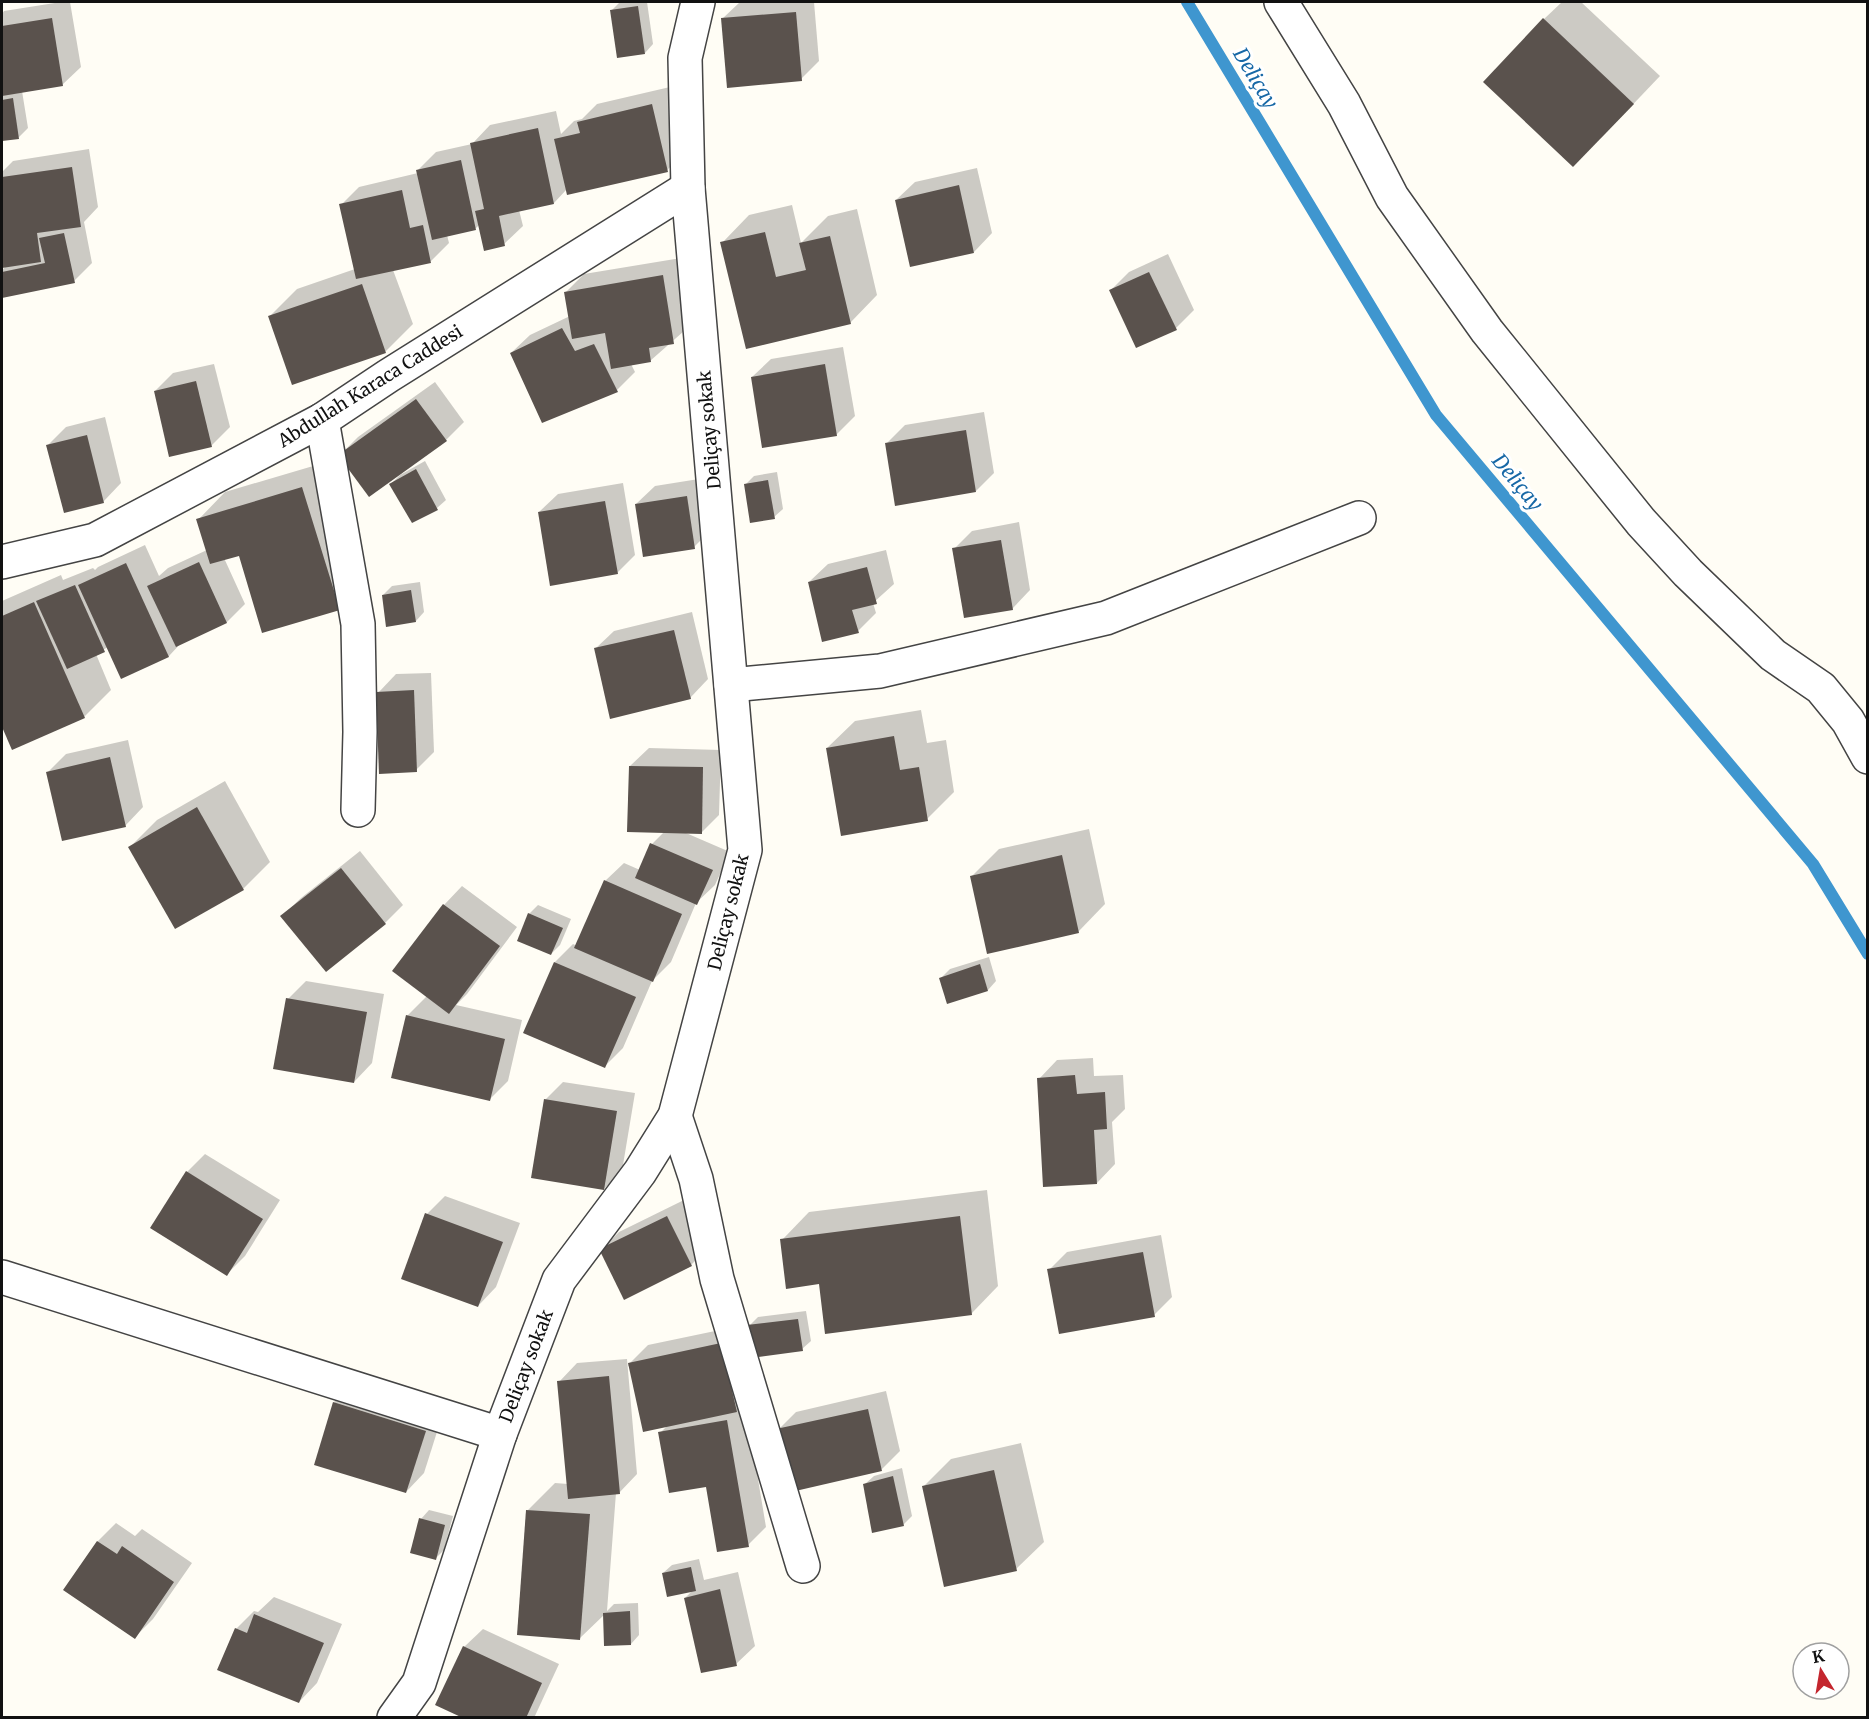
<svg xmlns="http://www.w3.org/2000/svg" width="1869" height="1719" font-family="Merriweather,serif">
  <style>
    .shadow { fill: #0003 }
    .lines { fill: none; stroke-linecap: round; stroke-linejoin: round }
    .stream { stroke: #3f96cf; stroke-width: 12 }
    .building { fill: #5a524d }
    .minor-casing { stroke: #444; stroke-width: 36 }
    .minor { stroke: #fff; stroke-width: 33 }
    .labels { text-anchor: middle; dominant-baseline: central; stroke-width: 6; stroke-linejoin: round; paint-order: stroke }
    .street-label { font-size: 18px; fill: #111; stroke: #fff }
    .water-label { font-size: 20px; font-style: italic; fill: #1768a6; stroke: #fff }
  </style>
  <rect width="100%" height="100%" fill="#fffdf5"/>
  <!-- shadow -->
  <g class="shadow">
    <path d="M61,2H70L81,67L62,85L22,91L28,128L19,137L2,140V14L4,11Z"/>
    <path d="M620,2H647L653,44L645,53L611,11Z"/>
    <path d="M740,2H814L819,61L801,79L722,19Z"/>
    <path d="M1562,2H1581L1660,76L1601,138L1544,19Z"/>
    <path d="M670,87L686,152L667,170L567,189L554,203L519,210L523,226L504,244L479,225L476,228L447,235L449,243L431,261L393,270L413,324L385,352L270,316L297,289L355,269L341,205L359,187L418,173V170L436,152L472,144L490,125L556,111L561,134L574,121L582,119L597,104Z"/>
    <path d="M89,149L98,207L84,222L92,263L74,281L2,297V270L6,266H2V172L13,161Z"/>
    <path d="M977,168L992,233L974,252L896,200L915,182Z"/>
    <path d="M792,205L801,243L828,216L857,209L877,295L850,323L747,347L722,243L749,215Z"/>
    <path d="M1168,254L1194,310L1176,328L1111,290L1129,272Z"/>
    <path d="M681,258L692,324L650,361L631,364L635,372L617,390L511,353L530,335L570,316L566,292L584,274Z"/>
    <path d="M843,347L855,416L836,435L752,377L771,359Z"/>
    <path d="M214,364L230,427L211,446L155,391L173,373Z"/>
    <path d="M435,382L464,422L446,440L340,455L358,437Z"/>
    <path d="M984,412L994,473L976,491L887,443L905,425Z"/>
    <path d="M105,417L121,483L103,502L48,445L66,427Z"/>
    <path d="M330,461L339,608L240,554L224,558L245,604L227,622L182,642L169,656L122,677L108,647L96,654L111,690L84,717L12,748L2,723V601L61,575L63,580L93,568L95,570L98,567L145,545L159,576L168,568L207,550L198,520L225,492Z"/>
    <path d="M425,461L446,500L437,508L391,484L400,475Z"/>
    <path d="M777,472L783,509L774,517L745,485L754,476Z"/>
    <path d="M705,478L712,529L694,547L636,504L655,486Z"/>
    <path d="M623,483L635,555L617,573L539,512L558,494Z"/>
    <path d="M1019,522L1030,590L1012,609L954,549L972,531Z"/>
    <path d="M886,550L894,584L873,603L876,613L858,631L809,582L828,564Z"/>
    <path d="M420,582L424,612L416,621L383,595L392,586Z"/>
    <path d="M692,612L708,679L690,698L595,649L614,631Z"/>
    <path d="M431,673L434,752L416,770L378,693L396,674Z"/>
    <path d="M921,710L927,743L946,740L954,792L927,819L827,748L855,721Z"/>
    <path d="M128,740L143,807L125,826L48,772L66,754Z"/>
    <path d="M649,748L721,750L719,815L701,833H686L730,852L715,885L696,903L671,962L652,981L623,1048L605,1066L555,962L573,944L577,946L605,881L624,863L640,870L652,844L664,832L630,766Z"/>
    <path d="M225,781L270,862L243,889L130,847L157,820Z"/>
    <path d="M1089,829L1105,904L1078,932L971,877L999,849Z"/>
    <path d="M360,851L403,905L385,923L282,916L301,898Z"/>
    <path d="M462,886L517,927L467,994L456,1005L522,1020L508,1081L489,1100L407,1016L427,996L394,971L444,905Z"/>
    <path d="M538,905L571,919L560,945L551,954L529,914Z"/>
    <path d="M989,957L996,981L988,990L941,978L950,969Z"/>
    <path d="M306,981L384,994L372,1063L354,1082L288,999Z"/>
    <path d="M1093,1058L1094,1076L1123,1075L1125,1109L1112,1122L1115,1164L1097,1183L1039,1079L1057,1060Z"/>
    <path d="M563,1082L635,1093L622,1171L604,1189L545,1100Z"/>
    <path d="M205,1154L280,1200L245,1256L227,1274L187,1172Z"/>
    <path d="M987,1190L998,1286L971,1314L820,1283L782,1240L809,1212Z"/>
    <path d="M445,1196L520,1223L496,1287L478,1306L427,1214Z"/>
    <path d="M686,1199L709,1247L691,1265L601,1250L619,1232Z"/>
    <path d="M1161,1235L1172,1297L1154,1315L1049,1270L1067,1252Z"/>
    <path d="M806,1311L811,1341L802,1349L749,1326L758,1317Z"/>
    <path d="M739,1326L745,1402L766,1527L748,1545L707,1485L660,1433L667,1426L628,1365L648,1345Z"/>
    <path d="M627,1359L637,1474L619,1493H616L607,1611L614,1604L638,1603L639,1635L631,1644L605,1614L580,1638L528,1510L555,1483L568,1484L559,1382L577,1363Z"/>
    <path d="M352,1384L443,1413L424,1473L406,1492L334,1402Z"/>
    <path d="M886,1391L900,1451L882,1469L778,1430L796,1412Z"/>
    <path d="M1021,1443L1044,1542L1016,1569L923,1487L951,1459Z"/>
    <path d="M902,1468L912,1516L903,1525L865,1484L874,1476Z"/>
    <path d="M429,1510L453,1516L444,1550L435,1559L421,1519Z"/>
    <path d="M116,1523L135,1536L142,1529L192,1563L153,1619L135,1637L65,1589L98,1541Z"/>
    <path d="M699,1559L704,1580L738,1572L755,1646L736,1664L685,1598L694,1589L663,1573L672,1565Z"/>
    <path d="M274,1597L342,1624L317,1683L299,1702L236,1629L254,1611L258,1612Z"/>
    <path d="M483,1629L559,1664L534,1718H467L464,1647Z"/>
  </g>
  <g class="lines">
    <!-- stream -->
    <path class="stream" d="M1187,2L1436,415L1813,864L1868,954"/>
  </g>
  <!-- building -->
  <g class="building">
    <path d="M638,6L645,54L617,58L610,10Z"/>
    <path d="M796,12L802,81L727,88L721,18Z"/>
    <path d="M52,18L63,86L2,96V26Z"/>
    <path d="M1543,18L1634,104L1573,167L1483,82Z"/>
    <path d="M13,98L19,139L2,141V100Z"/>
    <path d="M652,104L668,172L567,195L554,139L580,133L577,122Z"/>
    <path d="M538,128L554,204L499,216L505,246L484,251L475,211L484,209L470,143Z"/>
    <path d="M461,160L476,230L432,240L416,170Z"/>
    <path d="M72,167L81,227L37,233L41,262L2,268V177Z"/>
    <path d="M959,185L974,253L910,267L895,200Z"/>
    <path d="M402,190L410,228L423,225L431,263L356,279L339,204Z"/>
    <path d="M765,232L776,277L806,270L799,243L830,236L851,324L746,349L720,242Z"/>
    <path d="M64,233L75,283L2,298V272L45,263L39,238Z"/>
    <path d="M1149,272L1177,330L1136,348L1109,290Z"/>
    <path d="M663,275L674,344L649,348L651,362L611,369L605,333L572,339L564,292Z"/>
    <path d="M362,284L386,353L292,385L268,316Z"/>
    <path d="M562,328L575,351L594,344L618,392L542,423L510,353Z"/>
    <path d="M825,364L837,436L762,448L751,377Z"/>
    <path d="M196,381L212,447L169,457L154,391Z"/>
    <path d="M416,399L447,441L369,497L338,455Z"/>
    <path d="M966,430L976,492L895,506L885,443Z"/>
    <path d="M87,435L104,503L64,513L46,445Z"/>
    <path d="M416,469L438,510L412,523L389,484Z"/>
    <path d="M768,480L775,519L750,523L744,484Z"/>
    <path d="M302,487L340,610L262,633L239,556L210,564L196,519Z"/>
    <path d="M687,496L695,549L643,557L635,504Z"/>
    <path d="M605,501L618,574L550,586L538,512Z"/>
    <path d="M1001,540L1013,610L964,618L952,548Z"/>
    <path d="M199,562L227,623L176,647L147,586Z"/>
    <path d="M126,563L169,657L121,679L78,585Z"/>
    <path d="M867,567L877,604L852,610L859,633L822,642L808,582Z"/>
    <path d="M75,585L105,652L67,669L36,601Z"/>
    <path d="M411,590L416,622L386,627L382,595Z"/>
    <path d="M34,602L85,718L12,750L2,727V616Z"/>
    <path d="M674,630L691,699L610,719L594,648Z"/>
    <path d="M414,690L417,772L379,774L376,692Z"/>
    <path d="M894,736L900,770L919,767L928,821L841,836L826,748Z"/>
    <path d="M110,757L126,827L62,841L46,772Z"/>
    <path d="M629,766L703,767L702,834L627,832Z"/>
    <path d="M197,807L244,890L175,929L128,847Z"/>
    <path d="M650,843L713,870L697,905L635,878Z"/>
    <path d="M1062,855L1079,933L987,954L970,876Z"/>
    <path d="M341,868L386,924L326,972L280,916Z"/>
    <path d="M604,880L682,914L653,982L574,948Z"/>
    <path d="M443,904L500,946L449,1014L392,971Z"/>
    <path d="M528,913L563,928L551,955L517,941Z"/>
    <path d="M554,962L636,997L605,1068L523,1033Z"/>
    <path d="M980,964L988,991L947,1004L939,978Z"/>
    <path d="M286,998L367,1012L354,1083L273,1069Z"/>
    <path d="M406,1015L505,1039L490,1101L391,1078Z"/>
    <path d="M1075,1075L1077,1094L1105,1092L1107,1129L1094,1130L1097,1184L1043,1187L1037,1078Z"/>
    <path d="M544,1099L617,1111L604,1190L531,1178Z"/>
    <path d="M186,1171L263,1219L227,1276L150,1228Z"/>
    <path d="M425,1213L503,1242L478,1307L401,1279Z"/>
    <path d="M667,1216L692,1266L624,1300L599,1249Z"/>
    <path d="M960,1216L972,1315L825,1334L819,1284L786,1289L780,1239Z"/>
    <path d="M1143,1252L1155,1317L1059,1334L1047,1269Z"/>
    <path d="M798,1319L803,1351L751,1358L747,1325Z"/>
    <path d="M721,1343L737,1412L643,1432L628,1363Z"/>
    <path d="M609,1376L620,1494L568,1499L557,1381Z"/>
    <path d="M333,1402L426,1431L406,1493L314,1465Z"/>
    <path d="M868,1409L882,1471L791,1492L776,1429Z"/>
    <path d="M727,1420L749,1547L717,1552L706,1487L669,1493L658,1432Z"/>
    <path d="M994,1470L1017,1571L944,1587L922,1486Z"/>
    <path d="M893,1476L904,1526L872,1533L863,1484Z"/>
    <path d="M526,1510L590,1514L580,1640L517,1635Z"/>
    <path d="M419,1518L445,1525L436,1560L410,1553Z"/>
    <path d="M97,1541L117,1554L122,1546L174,1582L135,1639L63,1590Z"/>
    <path d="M691,1567L696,1591L667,1597L662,1573Z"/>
    <path d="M720,1589L737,1666L701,1673L684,1598Z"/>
    <path d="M630,1611L631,1645L604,1646L603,1613Z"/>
    <path d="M254,1614L324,1643L299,1703L217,1670L235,1628L247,1633Z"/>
    <path d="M463,1646L542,1683L526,1718H463L435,1705Z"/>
  </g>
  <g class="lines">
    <defs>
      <g id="minor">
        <path d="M1281,2L1344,104L1392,197L1487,331L1641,522L1688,573L1773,655L1821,688L1848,721L1868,757"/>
        <path d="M322,420L358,624L360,732L358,810"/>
        <path d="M2,562L95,540L322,420L388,376L688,188"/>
        <path d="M731,685L880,671L1106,618L1359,518"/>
        <path d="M675,1116L696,1179L717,1279L803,1566"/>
        <path d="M2,1277L500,1434"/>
        <path d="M394,1718L419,1683L500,1434L559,1280L640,1172L675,1116L745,850L688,188L685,58L698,2"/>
      </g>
    </defs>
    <!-- minor casing -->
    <use href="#minor" class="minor-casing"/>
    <!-- minor -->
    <use href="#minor" class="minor"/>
  </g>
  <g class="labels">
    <!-- street labels -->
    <g class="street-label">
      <text transform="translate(370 386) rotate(-32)">Abdullah Karaca Caddesi</text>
      <text transform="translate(709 430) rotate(-95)">Deliçay sokak</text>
      <text transform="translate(728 912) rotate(-76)">Deliçay sokak</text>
      <text transform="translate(526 1366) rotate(-69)">Deliçay sokak</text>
    </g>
    <!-- water labels -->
    <g class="water-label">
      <text transform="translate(1256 78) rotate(59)">Deliçay</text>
      <text transform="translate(1518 482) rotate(50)">Deliçay</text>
    </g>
  </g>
  <!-- border -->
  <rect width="1869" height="1719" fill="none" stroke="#111111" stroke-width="6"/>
  <!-- north arrow -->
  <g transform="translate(1821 1671) rotate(349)"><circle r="28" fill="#ffffff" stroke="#a0a0a0" stroke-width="1.5"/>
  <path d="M0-4.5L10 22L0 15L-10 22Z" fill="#c4262e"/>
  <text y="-9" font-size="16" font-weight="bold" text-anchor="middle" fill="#111111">K</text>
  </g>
</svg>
